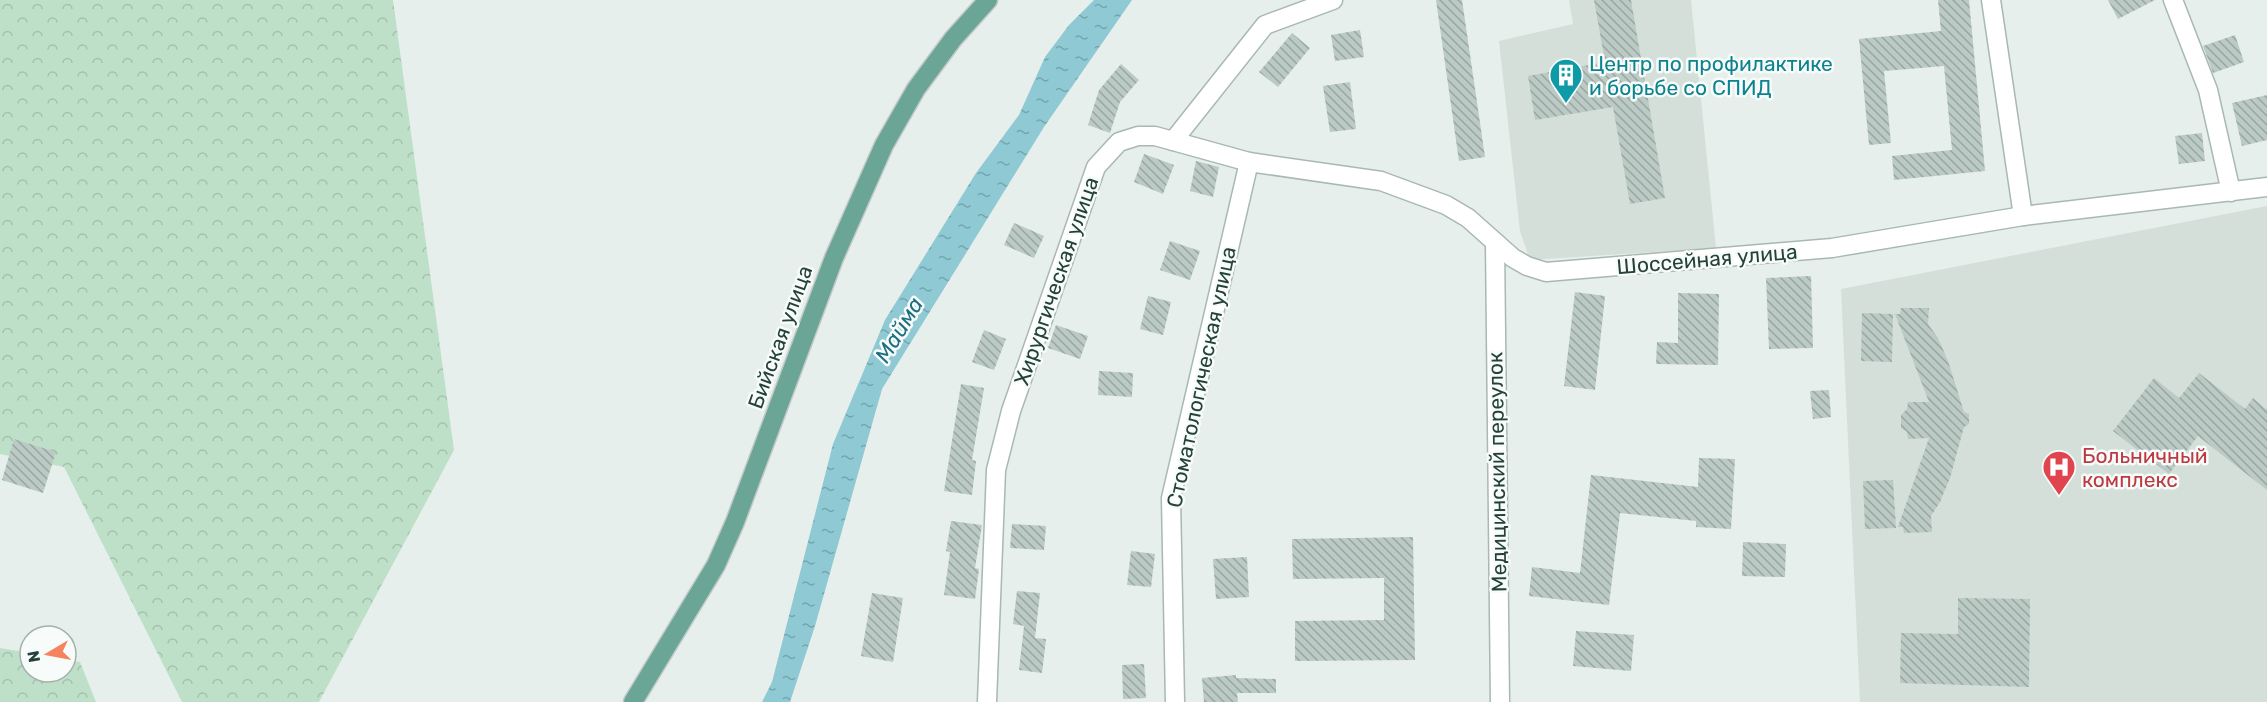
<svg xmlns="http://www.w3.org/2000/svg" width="2267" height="702" font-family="Rubik,sans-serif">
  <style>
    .built { fill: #d4dfda }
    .forest { fill: url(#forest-crowns) }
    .water { fill: url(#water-ripples) }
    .building { fill: url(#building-back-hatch) }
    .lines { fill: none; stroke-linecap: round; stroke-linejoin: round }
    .minor-casing { stroke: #a8b8b2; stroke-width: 21 }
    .primary-casing { stroke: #c2cac8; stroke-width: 21 }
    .minor { stroke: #fff; stroke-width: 18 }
    .primary { stroke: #6aa596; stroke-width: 18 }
    .labels { text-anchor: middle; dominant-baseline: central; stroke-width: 5; stroke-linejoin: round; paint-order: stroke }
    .culture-label { font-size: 21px; fill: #0d838f; stroke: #f7fbf9; text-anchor: start }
    .street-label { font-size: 21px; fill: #24423a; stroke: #f7fbf9 }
    .health-label { font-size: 21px; fill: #be3a42; stroke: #f7fbf9; text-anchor: start }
    .water-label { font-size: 22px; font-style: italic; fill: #1c6f80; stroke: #f7fbf9 }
  </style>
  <defs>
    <pattern id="forest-crowns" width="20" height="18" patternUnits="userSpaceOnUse" patternTransform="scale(1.5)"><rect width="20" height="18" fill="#bfe0c8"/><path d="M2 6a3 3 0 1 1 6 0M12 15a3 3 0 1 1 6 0" fill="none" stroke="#a4c1ad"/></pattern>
    <pattern id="water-ripples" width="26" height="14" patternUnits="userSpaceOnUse" patternTransform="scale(1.5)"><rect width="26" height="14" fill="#8ec9d4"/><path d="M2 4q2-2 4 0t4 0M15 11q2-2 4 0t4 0" fill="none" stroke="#74a5ad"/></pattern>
    <pattern id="building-back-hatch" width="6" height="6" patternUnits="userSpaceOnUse" patternTransform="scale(1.5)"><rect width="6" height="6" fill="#bbcac4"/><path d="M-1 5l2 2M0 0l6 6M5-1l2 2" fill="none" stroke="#98a6a0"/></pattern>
  </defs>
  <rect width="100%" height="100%" fill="#e6efeb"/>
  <!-- built -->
  <g class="built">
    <path d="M1569,0H1691L1716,248L1530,260L1520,231L1499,41L1573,24Z"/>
    <path d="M2267,206V702H1860L1841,289Z"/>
  </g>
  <!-- forest -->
  <g class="forest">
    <path d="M0,0H393L454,450L319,702H182L64,467L0,454Z"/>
    <path d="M0,648L30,653V672H66V660L80,662L96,702H0Z"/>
  </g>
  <!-- water -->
  <path class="water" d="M1094,0H1132L1044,127L882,389L815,626L790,702H762L772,682L833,444L885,320L976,173L1019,115L1045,57L1069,25Z"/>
  <!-- building -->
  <g class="building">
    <path d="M1436,0H1462L1485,157L1459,161Z"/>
    <path d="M1594,0H1631L1665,198L1630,204L1613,107L1535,120L1528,76L1605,62Z"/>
    <path d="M1938,0H1969L1985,171L1894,180L1892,156L1952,150L1944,66L1884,71L1891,143L1869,145L1859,39L1941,31Z"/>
    <path d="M2108,0H2155L2118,19Z"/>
    <path d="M1360,30L1364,57L1335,61L1331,35Z"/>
    <path d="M1292,33L1310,48L1278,87L1259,72Z"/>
    <path d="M2235,35L2244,62L2213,73L2203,46Z"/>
    <path d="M1121,64L1139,80L1120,102L1110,133L1088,125L1099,90Z"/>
    <path d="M1350,82L1356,129L1330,132L1323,86Z"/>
    <path d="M2267,95V140L2242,146L2232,103Z"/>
    <path d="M2202,133L2205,161L2179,164L2175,136Z"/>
    <path d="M1144,154L1174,165L1163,194L1134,182Z"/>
    <path d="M1196,161L1219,167L1213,197L1190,191Z"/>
    <path d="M1014,223L1044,236L1034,258L1004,245Z"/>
    <path d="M1170,241L1200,251L1190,280L1160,270Z"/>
    <path d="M1811,276L1813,348L1769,349L1766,278Z"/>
    <path d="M1575,292L1605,296L1595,390L1564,386Z"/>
    <path d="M1678,293L1719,294L1718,365L1656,364L1657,342L1678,343Z"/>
    <path d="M1148,296L1171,302L1163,335L1140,329Z"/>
    <path d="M1901,308H1929L1928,324L1938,338L1948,361L1964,412L1969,414V424L1964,427L1950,478L1940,502L1931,516L1932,532L1904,533L1903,527H1898L1929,438L1908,439L1907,432L1901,428V415L1907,409L1908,402H1929L1895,314H1900Z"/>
    <path d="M1862,313L1893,314L1892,362L1861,361Z"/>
    <path d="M1056,325L1088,336L1080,359L1048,348Z"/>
    <path d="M984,330L1006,339L994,370L972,362Z"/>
    <path d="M1099,371L1133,373L1132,397L1098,395Z"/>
    <path d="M2199,373L2245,409L2253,398L2267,410V490L2198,436L2169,474L2113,431L2154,378L2179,398Z"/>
    <path d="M961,384L984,388L972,460L976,461L972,495L944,491Z"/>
    <path d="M1829,390L1831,417L1813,419L1810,391Z"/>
    <path d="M14,439L56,452L43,493L2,480Z"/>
    <path d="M1699,458L1735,459L1731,529L1696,527V521L1620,513L1609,605L1529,596L1532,567L1580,573L1591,475L1698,487Z"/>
    <path d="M1893,480L1896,528L1865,529L1863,481Z"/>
    <path d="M951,521L982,525L975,568L979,569L975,599L944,595L950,552L946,551Z"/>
    <path d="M1012,524L1046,526L1044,550L1010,548Z"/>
    <path d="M1413,537L1415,660L1295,661V621L1384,620V578L1293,579L1292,539Z"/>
    <path d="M1743,542L1786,544L1785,577L1742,576Z"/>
    <path d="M1131,551L1155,554L1151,587L1127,585Z"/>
    <path d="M1247,557L1249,597L1216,599L1213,559Z"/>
    <path d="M1017,591L1040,593L1035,638L1046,639L1042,673L1019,670L1024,626L1013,624Z"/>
    <path d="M872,593L903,598L893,662L861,656Z"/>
    <path d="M1958,598L2030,599L2029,687L1900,683L1901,633L1958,634Z"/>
    <path d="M1576,631L1634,635L1631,671L1573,666Z"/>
    <path d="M1144,664L1146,698L1123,699L1122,665Z"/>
    <path d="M1236,675V678L1276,679V693H1237L1238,702H1204L1202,678Z"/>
  </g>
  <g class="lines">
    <defs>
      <g id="minor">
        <path d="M1991,0L2023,216"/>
        <path d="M2173,0L2208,90L2231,192"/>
        <path d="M1173,141L1265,25L1333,0"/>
        <path d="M1495,242L1500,702"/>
        <path d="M987,702L996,470L1011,411L1096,167L1119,142L1138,136H1155L1249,162L1381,181L1446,205L1468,218L1513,258L1527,266L1546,272L1832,248L2023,216L2267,187"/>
        <path d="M1175,702L1171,498L1249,162"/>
      </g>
      <path id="primary" d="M633,702L716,565L735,522L834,258L884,145L916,89L953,39L988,0"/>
    </defs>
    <!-- minor casing -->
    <use href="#minor" class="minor-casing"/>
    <!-- primary casing -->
    <use href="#primary" class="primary-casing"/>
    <!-- minor -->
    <use href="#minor" class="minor"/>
    <!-- primary -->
    <use href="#primary" class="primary"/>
  </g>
  <!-- icons -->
  <defs>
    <symbol id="building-pin" viewBox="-11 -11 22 30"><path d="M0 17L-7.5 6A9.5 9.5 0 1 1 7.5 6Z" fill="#0f9aa8" stroke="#f7fbf9"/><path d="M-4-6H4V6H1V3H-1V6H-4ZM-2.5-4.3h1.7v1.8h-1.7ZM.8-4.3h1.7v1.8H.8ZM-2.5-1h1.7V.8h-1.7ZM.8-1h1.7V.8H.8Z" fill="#fff"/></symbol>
    <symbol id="hospital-pin" viewBox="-11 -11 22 30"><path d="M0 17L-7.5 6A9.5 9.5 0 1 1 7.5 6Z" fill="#e0444e" stroke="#f7fbf9"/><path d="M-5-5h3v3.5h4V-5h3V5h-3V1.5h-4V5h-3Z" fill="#fff"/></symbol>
  </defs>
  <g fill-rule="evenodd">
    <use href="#building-pin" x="1547" y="56" width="38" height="52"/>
    <use href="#hospital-pin" x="2040" y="448" width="38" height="52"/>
  </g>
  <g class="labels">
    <!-- culture labels -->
    <g class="culture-label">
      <text x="1589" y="63">Центр по профилактике<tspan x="1589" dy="24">и борьбе со СПИД</tspan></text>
    </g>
    <!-- street labels -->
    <g class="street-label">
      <text transform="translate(1707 259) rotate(-5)">Шоссейная улица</text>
      <text transform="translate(1056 281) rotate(-71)">Хирургическая улица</text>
      <text transform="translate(780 337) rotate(-70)">Бийская улица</text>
      <text transform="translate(1201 377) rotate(-78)">Стоматологическая улица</text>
      <text transform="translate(1497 472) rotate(-91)">Медицинский переулок</text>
    </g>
    <!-- health labels -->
    <g class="health-label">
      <text x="2082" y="455">Больничный<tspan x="2082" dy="24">комплекс</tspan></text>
    </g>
    <!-- water labels -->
    <g class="water-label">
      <text transform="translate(899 330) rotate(-59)">Майма</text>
    </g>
  </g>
  <!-- north arrow -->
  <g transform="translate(48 654) rotate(260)"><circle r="28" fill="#f7fbf9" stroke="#a3b1ad" stroke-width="1.5"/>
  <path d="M0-4.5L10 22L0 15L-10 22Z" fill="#f4845f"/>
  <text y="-9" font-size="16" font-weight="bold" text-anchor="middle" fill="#24423a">N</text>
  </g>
</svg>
